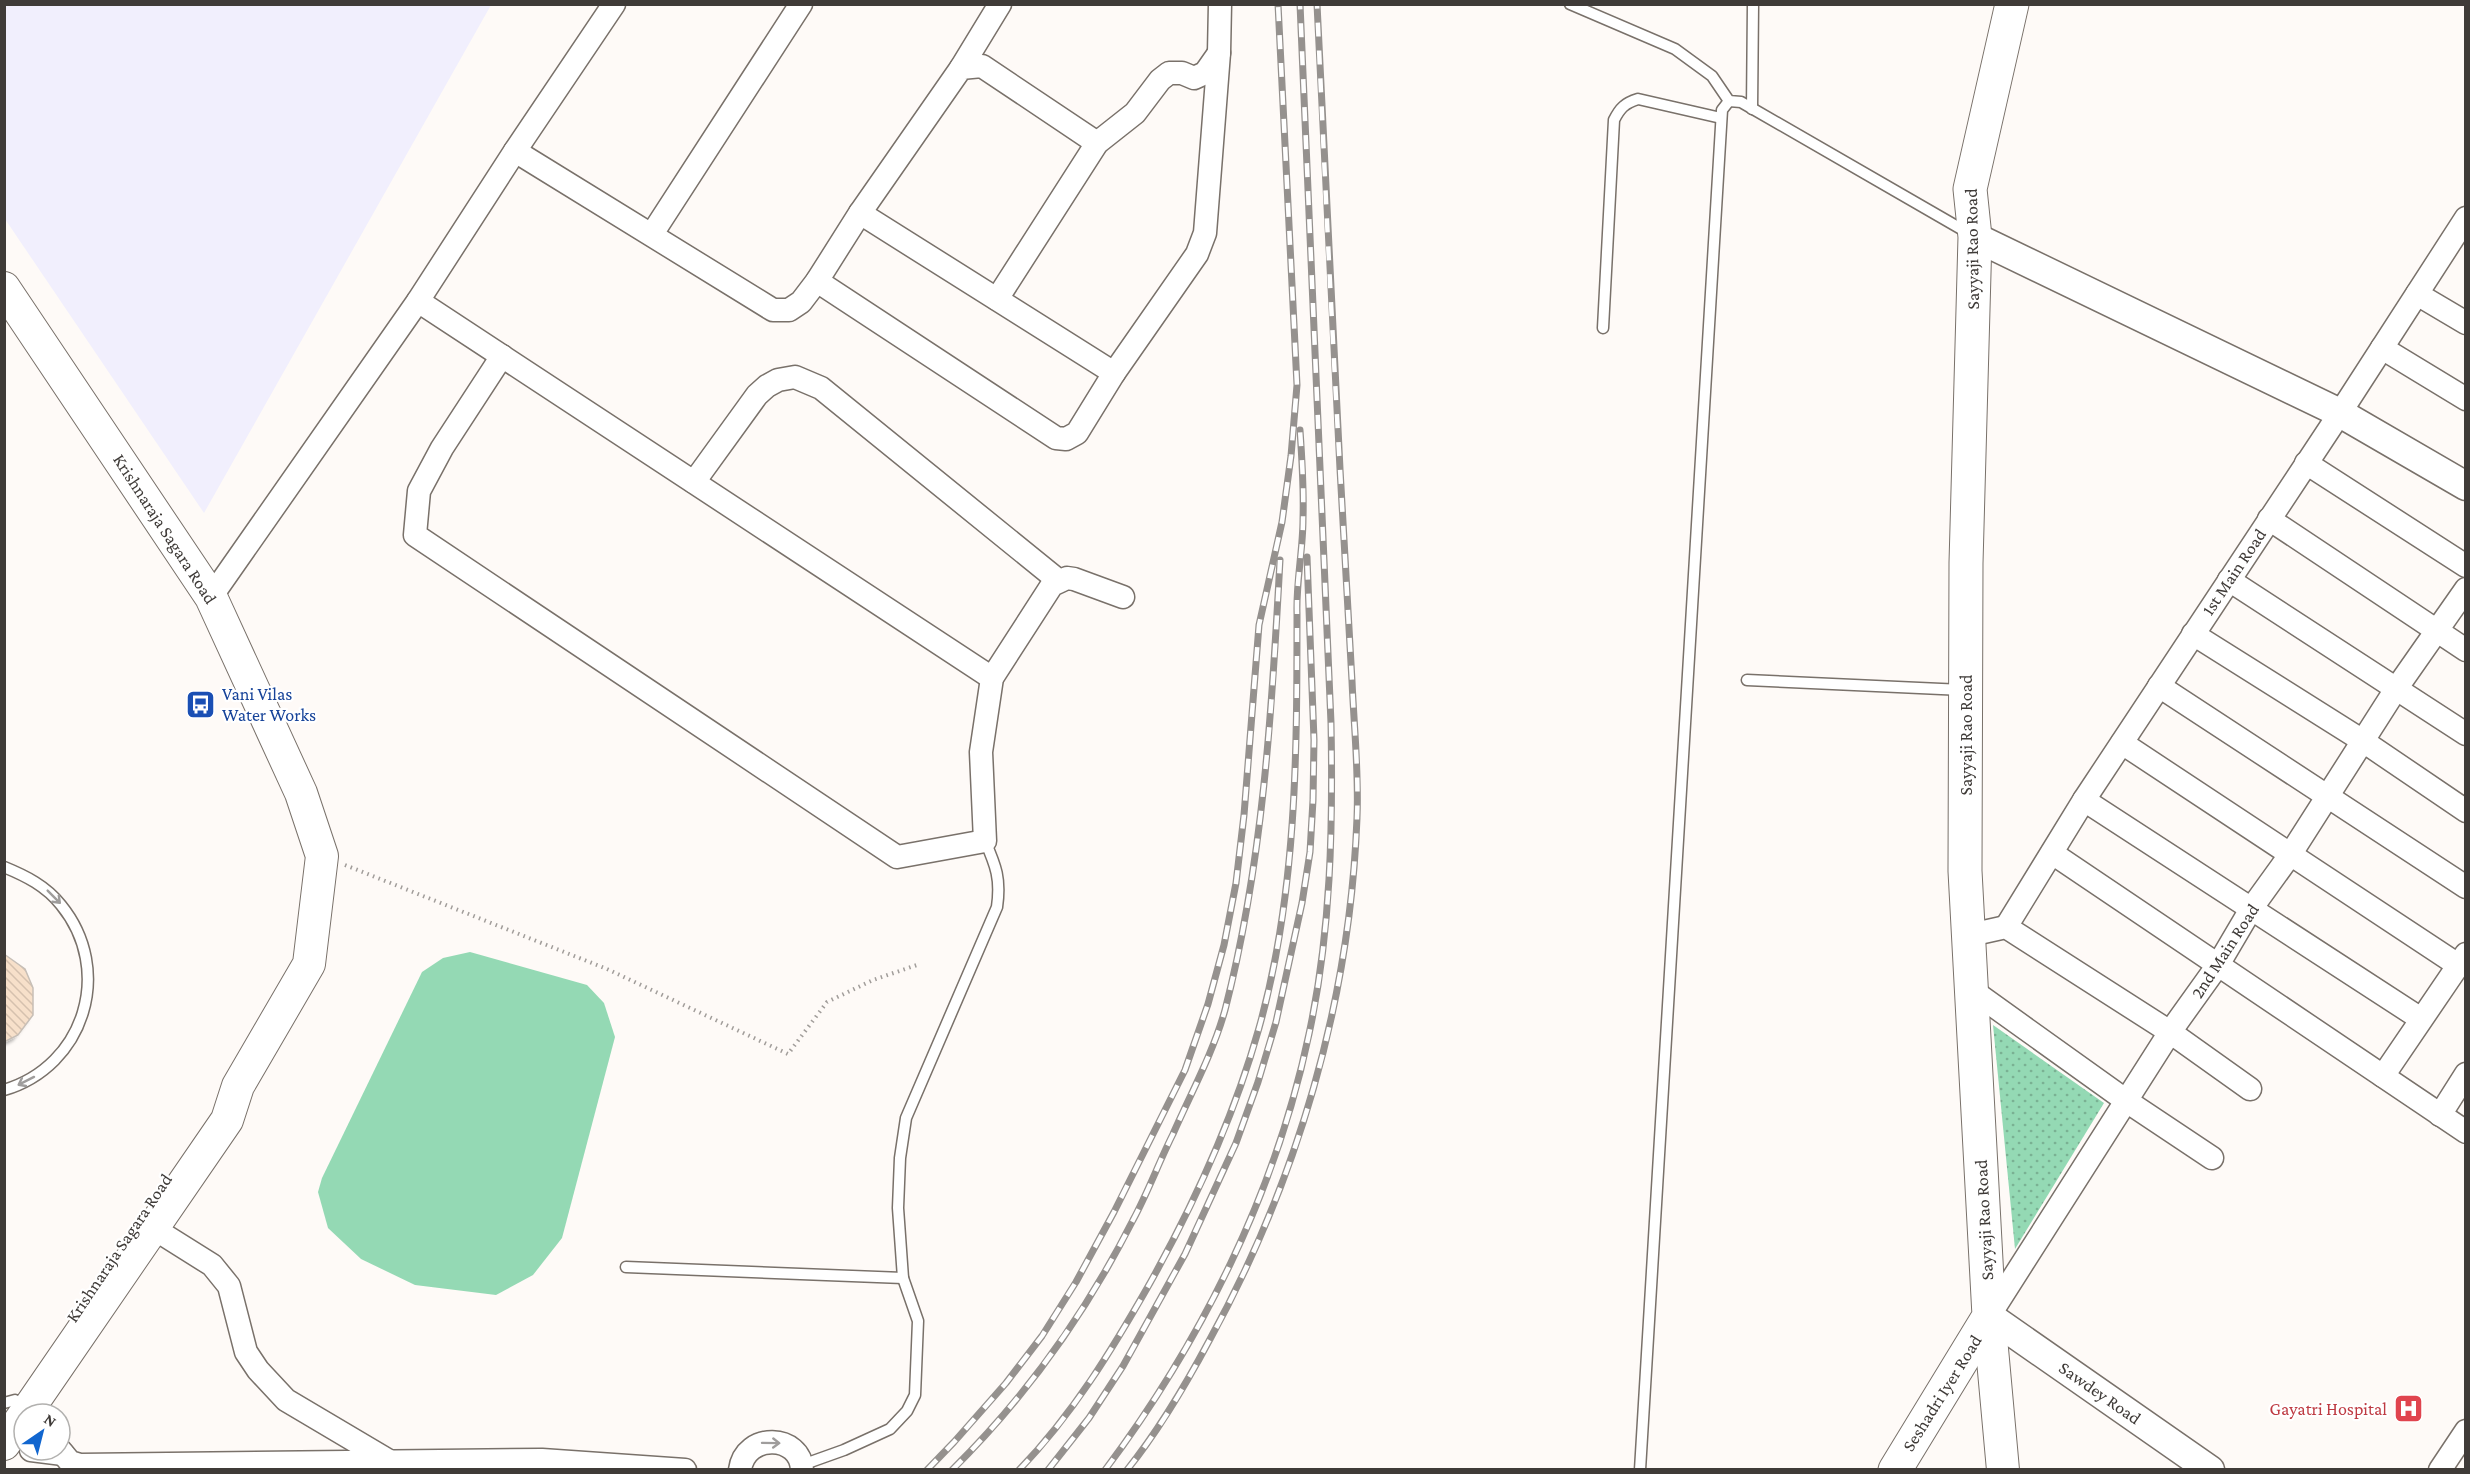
<svg xmlns="http://www.w3.org/2000/svg" width="2470" height="1474" font-family="'Crimson Pro',serif">
  <style>
    .industrial { fill: #f1effd }
    .green { fill: #94d9b4 }
    .park { fill: url(#park-dots) }
    .building { fill: url(#building-back-hatch); stroke: #c7bfb7; stroke-width: 1.5; filter: url(#shadow) }
    .lines { fill: none; stroke-linecap: round; stroke-linejoin: round }
    .service-casing { stroke: #79716a; stroke-width: 13 }
    .minor-casing { stroke: #79716a; stroke-width: 25 }
    .tertiary-casing { stroke: #79716a; stroke-width: 31 }
    .secondary-casing { stroke: #79716a; stroke-width: 34 }
    .primary-casing { stroke: #79716a; stroke-width: 35 }
    .path { stroke: #a19d9a; stroke-width: 4; stroke-dasharray: 1.5 4.5; stroke-linecap: butt }
    .service { stroke: #fff; stroke-width: 10 }
    .minor { stroke: #fff; stroke-width: 22 }
    .tertiary { stroke: #fff; stroke-width: 28 }
    .secondary { stroke: #fff; stroke-width: 32 }
    .primary { stroke: #fff; stroke-width: 33 }
    .rail-casing { stroke: #95918e; stroke-width: 7 }
    .rail { stroke: #fff; stroke-width: 4.5; stroke-dasharray: 14; stroke-linecap: butt }
    .oneway { stroke: #9f9d9c }
    .labels { text-anchor: middle; dominant-baseline: central; stroke-width: 4.5; stroke-linejoin: round; paint-order: stroke }
    .street-label { font-size: 18px; fill: #3f3b38; stroke: #fff }
    .transit-label { font-size: 18px; fill: #164399; stroke: #fff; text-anchor: start }
    .health-label { font-size: 18px; fill: #be3a42; stroke: #fff; text-anchor: end }
  </style>
  <defs>
    <pattern id="park-dots" width="8" height="8" patternUnits="userSpaceOnUse" patternTransform="scale(1.5)"><rect width="8" height="8" fill="#94d9b4"/><path d="M2 2h.1M6 6h.1" fill="none" stroke="#7ab193" stroke-width="1.8" stroke-linecap="round"/></pattern>
    <pattern id="building-back-hatch" width="6" height="6" patternUnits="userSpaceOnUse" patternTransform="scale(1.5)"><rect width="6" height="6" fill="#f7e0ca"/><path d="M-1 5l2 2M0 0l6 6M5-1l2 2" fill="none" stroke="#d5c1ae"/></pattern>
    <filter id="shadow"><feDropShadow dx="-5.5" dy="5.5" stdDeviation="1.5" flood-color="#0004"/></filter>
  </defs>
  <rect width="100%" height="100%" fill="#fefaf7"/>
  <!-- industrial -->
  <path class="industrial" d="M4,5H491L204,513L5,219Z"/>
  <!-- green -->
  <path class="green" d="M470,952L587,985L604,1003L615,1037L562,1238L533,1275L496,1295L415,1285L361,1259L328,1228L318,1192L322,1178L422,972L443,958Z"/>
  <!-- park -->
  <path class="park" d="M1993,1025L2104,1103L2015,1249Z"/>
  <!-- building -->
  <path class="building" d="M4,954L25,969L33,988V1015L18,1035L4,1042Z"/>
  <g class="lines">
    <defs>
      <g id="service">
        <path d="M1570,4L1675,49L1712,76L1729,101L1741,102L1970,234"/>
        <path d="M1752,109L1753,4"/>
        <path d="M1603,328L1614,120C1620,108 1625,103 1638,99L1721,118"/>
        <path d="M1747,680L1963,690"/>
        <path d="M4,867C26,876 46,886 61,905C114,970 85,1066 4,1090"/>
        <path d="M626,1267L903,1278"/>
        <path d="M4,1403L15,1400"/>
        <path d="M802,1465L844,1450L890,1429L907,1411L915,1395L918,1321L903,1278L898,1208L900,1158L906,1118L997,907C1001,879 996,866 985,841"/>
        <path d="M1640,1470L1722,110L1729,101"/>
      </g>
      <g id="minor">
        <path d="M961,68L1000,4"/>
        <path d="M515,151L773,310H789L801,302L817,281L860,213L961,68L982,66L1097,143"/>
        <path d="M860,213L1114,373"/>
        <path d="M652,234L801,4"/>
        <path d="M817,281L1056,438L1066,439L1077,433L1114,373L1197,254L1205,233L1219,53L1220,4"/>
        <path d="M2417,294L2466,323"/>
        <path d="M997,299L1097,143L1135,113L1160,80L1169,73H1182L1194,78L1205,73L1219,53"/>
        <path d="M418,301L992,678"/>
        <path d="M2382,348L2466,399"/>
        <path d="M502,356L442,448L419,491L415,535L897,857L985,841L981,752L992,678L1052,585L1067,578L1074,579L1123,597"/>
        <path d="M2306,463L2466,566"/>
        <path d="M694,482L757,395L767,386L778,380L795,377L821,388L1059,581"/>
        <path d="M2269,519L2466,650"/>
        <path d="M2229,580L2466,734"/>
        <path d="M211,597L418,301L515,151L614,4"/>
        <path d="M2193,634L2363,741L2466,811"/>
        <path d="M2159,686L2466,887"/>
        <path d="M2122,743L2458,965"/>
        <path d="M2084,800L2421,1019"/>
        <path d="M2052,853L2466,1132"/>
        <path d="M2006,927L2084,800L2340,413L2466,218"/>
        <path d="M1970,935L2006,927L2170,1032L2250,1089"/>
        <path d="M1973,991L2128,1102L2212,1158"/>
        <path d="M2383,1076L2466,954"/>
        <path d="M2440,1115L2466,1074"/>
        <path d="M153,1228L212,1265L229,1286L246,1352L258,1370L286,1400L389,1461"/>
        <path d="M1989,1316L2170,1032L2218,965L2251,909L2290,855L2396,689L2466,589"/>
        <path d="M31,1450L63,1454"/>
        <path d="M60,1450L70,1462L80,1465L542,1460L685,1470"/>
        <path d="M740,1470C745,1432 801,1434 802,1470"/>
        <path d="M2440,1470L2466,1431"/>
      </g>
      <g id="tertiary">
        <path d="M1975,237L2340,413L2466,486"/>
        <path d="M1989,1316L2210,1470"/>
      </g>
      <g id="secondary">
        <path d="M4,288L211,597L301,793L322,856L309,964L238,1086L227,1120L25,1414"/>
        <path d="M1989,1316L2003,1470"/>
        <path d="M4,1444L24,1415"/>
      </g>
      <path id="primary" d="M1895,1470L1989,1316L1965,871L1966,563L1975,237L1970,189L2012,4"/>
    </defs>
    <!-- service casing -->
    <use href="#service" class="service-casing"/>
    <!-- minor casing -->
    <use href="#minor" class="minor-casing"/>
    <!-- tertiary casing -->
    <use href="#tertiary" class="tertiary-casing"/>
    <!-- secondary casing -->
    <use href="#secondary" class="secondary-casing"/>
    <!-- primary casing -->
    <use href="#primary" class="primary-casing"/>
    <!-- path -->
    <path class="path" d="M345,865L607,969L788,1054L827,1002L873,980L917,965"/>
    <!-- service -->
    <use href="#service" class="service"/>
    <!-- minor -->
    <use href="#minor" class="minor"/>
    <!-- tertiary -->
    <use href="#tertiary" class="tertiary"/>
    <!-- secondary -->
    <use href="#secondary" class="secondary"/>
    <!-- primary -->
    <use href="#primary" class="primary"/>
    <defs>
      <g id="rail">
        <path d="M927,1470L954,1442L1006,1383L1042,1336L1076,1282L1114,1212L1185,1070L1208,1004L1224,945L1236,883L1244,815L1259,625L1282,522L1291,456L1297,385L1278,4"/>
        <path d="M952,1470C1025,1398 1087,1311 1133,1220C1148,1192 1159,1162 1173,1134C1191,1093 1213,1053 1225,1010C1263,863 1272,710 1280,560"/>
        <path d="M1019,1470C1073,1414 1112,1350 1150,1283C1195,1202 1234,1117 1259,1028C1297,893 1297,752 1297,613C1296,582 1303,550 1303,519C1304,489 1302,459 1300,430"/>
        <path d="M1048,1470L1089,1418L1123,1366L1185,1254L1236,1143L1258,1082L1276,1022L1302,903L1310,852L1313,800L1314,740L1307,557"/>
        <path d="M1105,1470C1201,1342 1276,1192 1309,1034C1331,932 1333,827 1331,723L1300,4"/>
        <path d="M1127,1470C1159,1430 1185,1386 1209,1341C1297,1181 1350,1002 1357,818C1359,773 1354,727 1352,681C1348,611 1344,540 1340,469C1331,314 1324,159 1317,4"/>
      </g>
    </defs>
    <!-- rail casing -->
    <use href="#rail" class="rail-casing"/>
    <!-- rail -->
    <use href="#rail" class="rail"/>
  </g>
  <!-- one-way arrows -->
  <defs><path id="oneway-shaft" d="M-6 0H5M1.5-3L5.5 0L1.5 3" fill="none" stroke-width="1.6" stroke-linecap="round" stroke-linejoin="round" transform="scale(1.5)"/></defs>
  <g class="oneway">
    <use href="#oneway-shaft" transform="translate(54 897) rotate(45)"/>
    <use href="#oneway-shaft" transform="translate(26 1081) rotate(153)"/>
    <use href="#oneway-shaft" transform="translate(771 1443) rotate(1)"/>
  </g>
  <!-- icons -->
  <defs>
    <symbol id="bus-square" viewBox="-11 -11 22 22"><rect x="-9" y="-9" width="18" height="18" rx="4" fill="#1a4fb4" stroke="#fff"/><path d="M-5-6H5V4H4V6H2V4H-2V6H-4V4H-5ZM-3.5-4V0h7V-4ZM-3.5 1.2v1.5H-2V1.2ZM2 1.2v1.5H3.5V1.2Z" fill="#fff"/></symbol>
    <symbol id="hospital-square" viewBox="-11 -11 22 22"><rect x="-9" y="-9" width="18" height="18" rx="4" fill="#e0444e" stroke="#fff"/><path d="M-5-5h3v3.5h4V-5h3V5h-3V1.5h-4V5h-3Z" fill="#fff"/></symbol>
  </defs>
  <g fill-rule="evenodd">
    <use href="#bus-square" x="184" y="688" width="33" height="33"/>
    <use href="#hospital-square" x="2392" y="1392" width="33" height="33"/>
  </g>
  <g class="labels">
    <!-- street labels -->
    <g class="street-label">
      <text transform="translate(1972 249) rotate(-91)">Sayyaji Rao Road</text>
      <text transform="translate(165 529) rotate(57)">Krishnaraja Sagara Road</text>
      <text transform="translate(2234 572) rotate(-56)">1st Main Road</text>
      <text transform="translate(1966 735) rotate(-90)">Sayyaji Rao Road</text>
      <text transform="translate(2225 951) rotate(-57)">2nd Main Road</text>
      <text transform="translate(1984 1220) rotate(-93)">Sayyaji Rao Road</text>
      <text transform="translate(119 1248) rotate(-56)">Krishnaraja Sagara Road</text>
      <text transform="translate(1942 1393) rotate(-58)">Seshadri Iyer Road</text>
      <text transform="translate(2100 1393) rotate(35)">Sawdey Road</text>
    </g>
    <!-- transit labels -->
    <g class="transit-label">
      <text x="222" y="694">Vani Vilas<tspan x="222" dy="21">Water Works</tspan></text>
    </g>
    <!-- health labels -->
    <g class="health-label">
      <text x="2387" y="1409">Gayatri Hospital</text>
    </g>
  </g>
  <!-- border -->
  <rect width="2470" height="1474" fill="none" stroke="#3f3b38" stroke-width="12"/>
  <!-- north arrow -->
  <g transform="translate(42 1432) rotate(35)"><circle r="28" fill="#ffffff" stroke="#b2b1af" stroke-width="1.5"/>
  <path d="M0-4.5L10 22L0 15L-10 22Z" fill="#1166cf"/>
  <text y="-9" font-size="16" font-weight="bold" text-anchor="middle" fill="#3f3b38">N</text>
  </g>
</svg>
